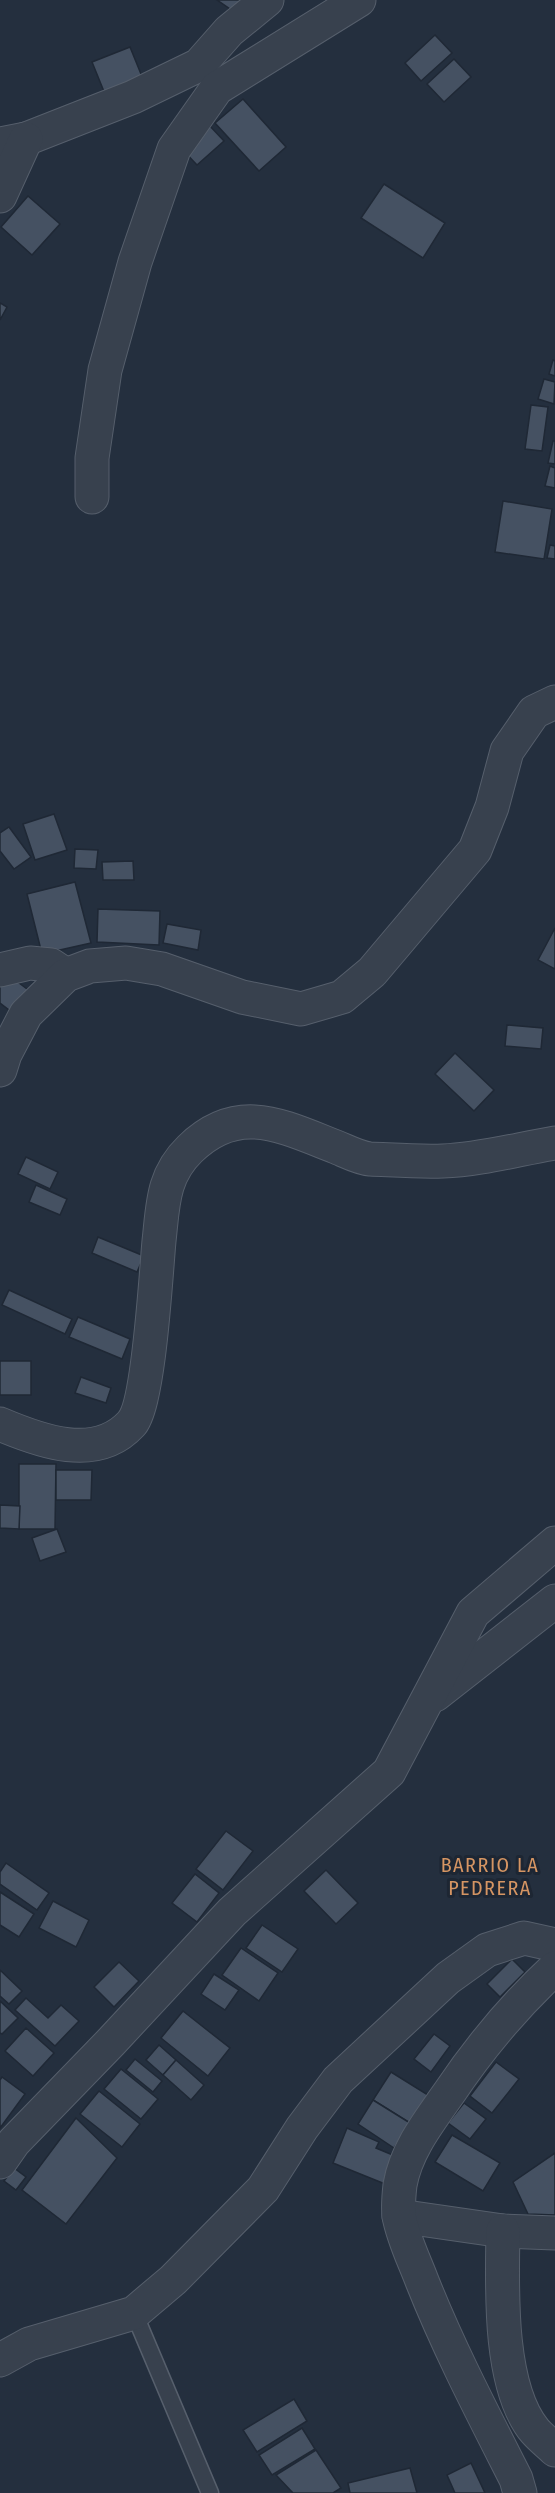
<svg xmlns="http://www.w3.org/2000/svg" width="555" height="2493" font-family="'Fira Sans Condensed',sans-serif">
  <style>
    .building { fill: #455162; stroke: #1f2835; stroke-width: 1.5 }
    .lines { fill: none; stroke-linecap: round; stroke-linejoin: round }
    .service-casing { stroke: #565f6c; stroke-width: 19 }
    .minor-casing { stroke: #565f6c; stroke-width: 35 }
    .service { stroke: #38414e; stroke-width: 16 }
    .minor { stroke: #38414e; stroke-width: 33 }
    .labels { text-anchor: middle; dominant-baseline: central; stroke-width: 6; stroke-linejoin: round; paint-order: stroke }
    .neighbourhood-label { font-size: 20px; letter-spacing: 1.5px; fill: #d59563; stroke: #1d2633 }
  </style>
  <rect width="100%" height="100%" fill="#242f3e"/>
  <!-- building -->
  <g class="building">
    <path d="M217,0H244L236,13Z"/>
    <path d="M435,35L452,53L421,81L405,63Z"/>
    <path d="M130,47L143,79L105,94L92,62Z"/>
    <path d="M454,59L471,77L444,102L427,84Z"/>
    <path d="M243,99L286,147L259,171L215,123Z"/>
    <path d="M208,124L224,141L197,165L181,148Z"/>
    <path d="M384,184L445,223L423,258L361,218Z"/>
    <path d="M28,196L60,224L32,255L1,227Z"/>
    <path d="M0,303L7,307L0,320Z"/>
    <path d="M553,360L555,361V376L549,374Z"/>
    <path d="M544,379L555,382L554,404L538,399Z"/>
    <path d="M531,405L548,407L542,451L525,449Z"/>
    <path d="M553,441H555V464L548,463Z"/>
    <path d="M550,466L555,468V488L545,486Z"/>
    <path d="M503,501L552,509L544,559L495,552Z"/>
    <path d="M550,545L555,546V559L547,558Z"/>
    <path d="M54,814L67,850L35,860L23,824Z"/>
    <path d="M9,827L31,857L14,869L0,851V833Z"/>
    <path d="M75,849L98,850L96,869L74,868Z"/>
    <path d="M133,861L134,880H103L102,862Z"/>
    <path d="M75,882L91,943L42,954L27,894Z"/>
    <path d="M98,909L160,911L159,945L97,942Z"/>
    <path d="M167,924L201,930L198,950L163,943Z"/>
    <path d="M555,928V969L538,960Z"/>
    <path d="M7,974L31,992L13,1013L0,1003V983Z"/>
    <path d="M507,1025L543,1028L541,1049L505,1046Z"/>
    <path d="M455,1053L494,1090L474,1111L435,1074Z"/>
    <path d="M26,1157L58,1172L50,1189L18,1174Z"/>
    <path d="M36,1185L67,1199L60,1215L29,1202Z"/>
    <path d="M98,1237L144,1256L137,1272L92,1253Z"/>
    <path d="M9,1290L72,1319L65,1334L2,1305Z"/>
    <path d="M78,1317L130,1339L122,1359L69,1337Z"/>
    <rect x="0" y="1361" width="31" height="34"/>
    <path d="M81,1377L111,1388L106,1403L75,1393Z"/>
    <path d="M19,1464H56L55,1529H19Z"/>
    <path d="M56,1470H92L91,1500H56Z"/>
    <path d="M0,1505L20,1506L19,1529L0,1528Z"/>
    <path d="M57,1529L66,1552L40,1561L32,1538Z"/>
    <path d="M226,1831L253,1851L223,1890L196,1869Z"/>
    <path d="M6,1863L49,1893L37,1910L0,1884V1872Z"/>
    <path d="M326,1870L358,1903L336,1924L304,1891Z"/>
    <path d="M195,1874L219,1893L197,1922L172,1903Z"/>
    <path d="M0,1892L34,1914L19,1937L0,1925Z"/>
    <path d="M53,1901L89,1920L76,1947L39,1928Z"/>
    <path d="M262,1925L298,1949L282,1972L246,1948Z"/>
    <path d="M241,1948L278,1973L259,2001L222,1975Z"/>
    <path d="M512,1959L525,1972L500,1997L487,1984Z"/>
    <path d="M119,1962L139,1981L114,2007L94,1987Z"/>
    <path d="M0,1970L22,1991L9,2004L0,1996Z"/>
    <path d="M214,1974L239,1990L225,2010L201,1994Z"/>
    <path d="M26,1998L48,2018L61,2005L79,2021L55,2046L15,2010Z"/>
    <path d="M0,2001L18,2018L2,2034L0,2033Z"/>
    <path d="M183,2011L230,2048L208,2076L161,2038Z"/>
    <path d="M26,2028L54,2053L33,2076L5,2051Z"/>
    <path d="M434,2034L450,2046L431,2072L414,2059Z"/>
    <path d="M159,2045L176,2060L163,2075L146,2060Z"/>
    <path d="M135,2059L162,2081L153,2092L126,2070Z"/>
    <path d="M176,2060L204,2085L191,2100L163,2075Z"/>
    <path d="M496,2062L519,2079L492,2113L470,2096Z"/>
    <path d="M121,2069L158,2099L141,2119L104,2089Z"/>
    <path d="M391,2072L428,2095L410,2123L373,2100Z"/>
    <path d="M2,2077L25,2094L0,2128V2080Z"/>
    <path d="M99,2091L140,2124L122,2147L80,2114Z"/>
    <path d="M373,2100L410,2123L394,2148L358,2124Z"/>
    <path d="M464,2103L486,2119L470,2139L448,2123Z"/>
    <path d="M76,2118L117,2158L66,2224L22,2190Z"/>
    <path d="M347,2128L379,2142L376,2148L400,2158L390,2186L333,2163Z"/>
    <path d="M452,2135L500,2163L483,2191L435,2162Z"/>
    <path d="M555,2153V2215L528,2214L513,2182Z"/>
    <path d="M14,2168L26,2177L16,2190L4,2181Z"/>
    <path d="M294,2399L307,2421L257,2452L243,2430Z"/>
    <path d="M302,2428L315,2449L272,2475L259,2455Z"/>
    <path d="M316,2450L341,2488L333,2493H293L276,2475Z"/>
    <path d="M471,2463L485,2493H455L447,2475Z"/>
    <path d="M410,2468L417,2493H350L348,2483Z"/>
  </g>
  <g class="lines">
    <defs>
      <path id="service" d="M134,2313L210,2493"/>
      <g id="minor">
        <path d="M0,144L26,139L133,97L199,65L229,31L267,0"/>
        <path d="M0,196L26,139"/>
        <path d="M92,497V458L105,370L135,262L174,149L217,88L359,0"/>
        <path d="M0,970L30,963L51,965L66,975"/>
        <path d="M0,1070L5,1054L26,1014L66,975L90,966L126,963L162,969L242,997L301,1009L342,997L372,972L475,850L492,807L507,751L534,712L555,702"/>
        <path d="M0,1424C40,1441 96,1462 131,1424C149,1405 156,1273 159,1241C163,1206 162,1176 190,1149C238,1102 282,1126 336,1147C346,1151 359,1158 370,1159C394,1160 419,1162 443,1161C479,1160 519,1149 555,1143"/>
        <path d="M435,1695L555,1601"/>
        <path d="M0,2162L14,2142L111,2042L232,1912L389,1772L473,1613L555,1543"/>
        <path d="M399,2216L503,2231L555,2233"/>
        <path d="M503,2231C502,2286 498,2387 535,2431C541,2438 549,2444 555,2450"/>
        <path d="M0,2360L29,2344L134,2313L173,2280L263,2189L302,2128L338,2080L448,1978L487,1950L524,1938L555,1945"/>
        <path d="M520,2493L516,2479C483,2414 449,2349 422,2281C414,2260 403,2238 399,2216C398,2208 399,2194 400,2185C406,2150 430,2120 449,2093C480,2047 514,2006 555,1968"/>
      </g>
    </defs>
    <!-- service casing -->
    <use href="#service" class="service-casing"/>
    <!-- minor casing -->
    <use href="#minor" class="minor-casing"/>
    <!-- service -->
    <use href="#service" class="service"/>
    <!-- minor -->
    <use href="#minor" class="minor"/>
  </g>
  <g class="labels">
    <!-- neighbourhood labels -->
    <g class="neighbourhood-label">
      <text x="490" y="1865">BARRIO LA<tspan x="490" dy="23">PEDRERA</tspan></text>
    </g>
  </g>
</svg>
